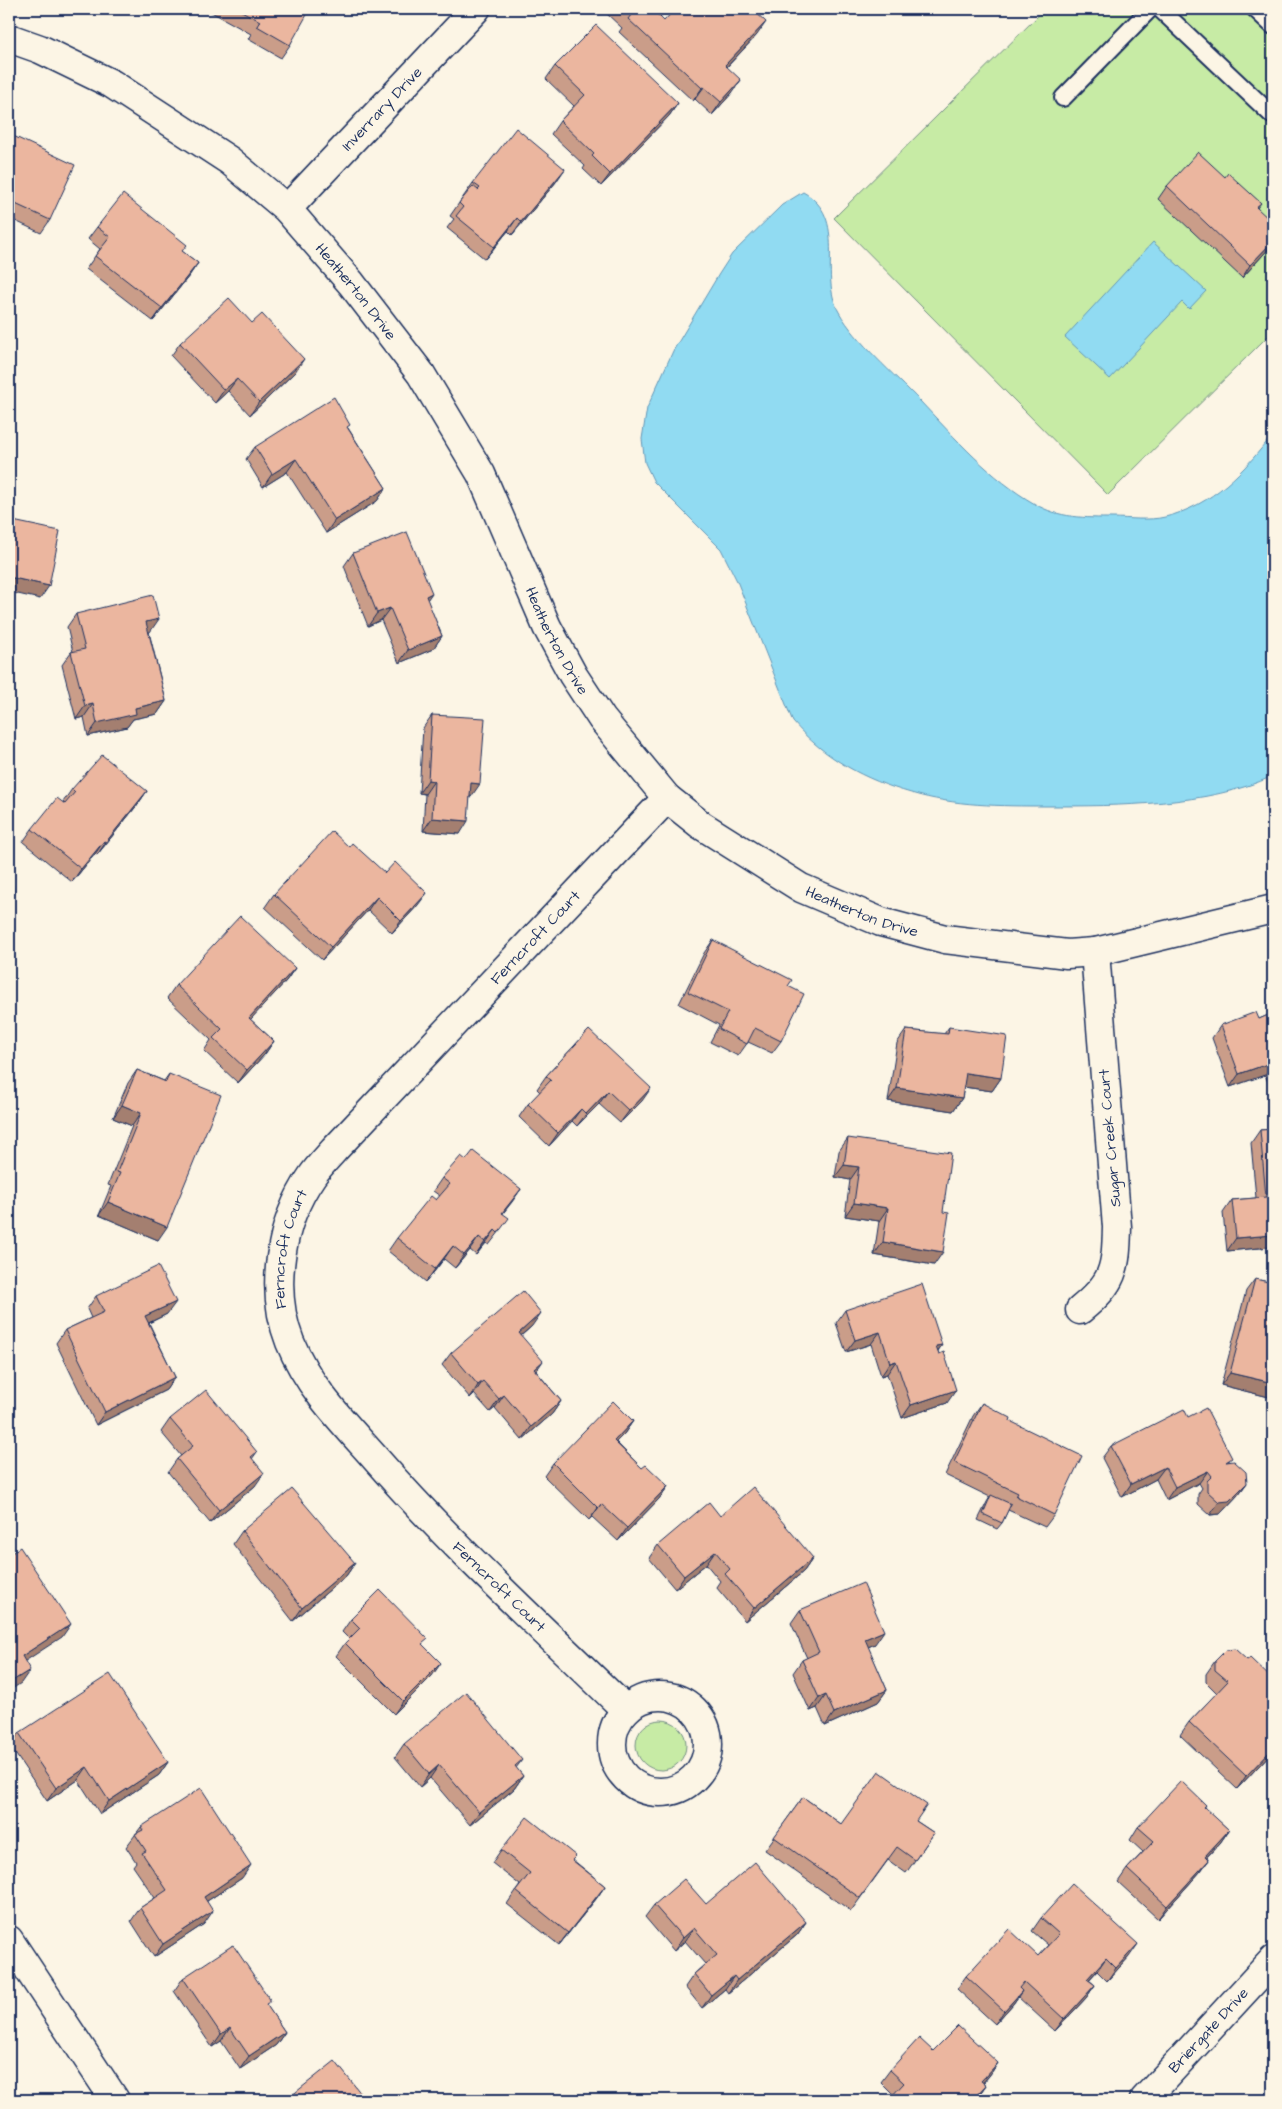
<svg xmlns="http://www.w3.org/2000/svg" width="1282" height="2109" font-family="'Architects Daughter',sans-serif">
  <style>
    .green { fill: #c7eba5; stroke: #718d82 }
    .water { fill: #91dbf2; stroke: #6296b7 }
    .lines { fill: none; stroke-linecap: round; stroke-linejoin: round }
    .lane-casing { stroke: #1b2f5e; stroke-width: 20 }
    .street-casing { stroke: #1b2f5e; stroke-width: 31 }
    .lane { stroke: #fcf5e5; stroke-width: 16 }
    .street { stroke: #fcf5e5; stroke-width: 28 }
    .wall { fill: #ca9d89; stroke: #1b2f5e }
    .shaded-wall { fill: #a47f6f; stroke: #1b2f5e }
    .building { fill: #ebb69f; stroke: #1b2f5e }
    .labels { text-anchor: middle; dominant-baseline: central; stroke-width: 4; stroke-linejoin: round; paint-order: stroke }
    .street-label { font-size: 15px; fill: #1b2f5e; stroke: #fcf5e5 }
  </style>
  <rect width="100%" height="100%" fill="#fcf5e5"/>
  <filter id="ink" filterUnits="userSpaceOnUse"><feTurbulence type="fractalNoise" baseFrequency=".02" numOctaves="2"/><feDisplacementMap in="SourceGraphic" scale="10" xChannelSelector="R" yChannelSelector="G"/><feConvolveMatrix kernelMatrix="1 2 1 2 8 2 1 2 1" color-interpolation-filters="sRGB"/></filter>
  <g filter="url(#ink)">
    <!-- green -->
    <g class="green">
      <path d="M1045,9H1273V331L1108,495L834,218Z"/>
      <circle cx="661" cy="1745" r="25"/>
    </g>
    <!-- water -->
    <g class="water">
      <path d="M803,192C850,218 817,274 839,312C856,342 895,375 920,401C955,438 991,479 1035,504C1058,518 1086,518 1112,518C1129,518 1149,521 1165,517C1212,506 1245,470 1273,434V776C1208,806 1118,806 1046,806C1001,806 954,806 911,793C865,780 824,758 793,722L737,581L721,549L654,482L645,463L642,439L647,408L673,351L719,274L732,254L782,205Z"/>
      <path d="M1153,242L1206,291L1189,309L1182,302L1110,379L1065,337Z"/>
    </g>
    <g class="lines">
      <defs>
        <g id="lane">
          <path d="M1160,9L1273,116"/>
          <path d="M1255,9L1273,26"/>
          <path d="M1063,98L1150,9"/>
        </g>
        <g id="street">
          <path id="s1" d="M9,38L40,49L112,84L230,161L287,209L351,283L421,374L481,474L547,627L573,675L602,719L667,798L701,825L801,888L881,922L945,939L1067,954L1095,952L1273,909"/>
          <path id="s2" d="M287,209L476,9"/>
          <path d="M1080,1310C1114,1282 1116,1270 1117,1227L1095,952"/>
          <circle cx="660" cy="1744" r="48"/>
          <path id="s3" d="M626,1710C541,1627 453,1547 375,1458C343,1422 308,1387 290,1342C269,1289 280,1222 312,1176C318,1167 327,1158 334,1150L667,798"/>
          <path d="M9,1940L115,2100"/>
          <path id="s4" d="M1144,2100L1273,1960"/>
        </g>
      </defs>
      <!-- lane casing -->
      <use href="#lane" class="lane-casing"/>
      <!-- street casing -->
      <use href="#street" class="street-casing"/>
      <!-- lane -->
      <use href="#lane" class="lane"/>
      <!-- street -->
      <use href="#street" class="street"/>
    </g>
    <!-- wall -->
    <g class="wall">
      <path d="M206,9H305L290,45L281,58L248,39L251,34Z"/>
      <path d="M609,9H666L660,17L664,21L757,35L727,67L732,93L712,115L695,99L693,101L619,32L622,28L606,13Z"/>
      <path d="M555,66L678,103L669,116L601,186L583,169L585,166L551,134L560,121L574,106L546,79Z"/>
      <path d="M9,134L50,220L41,233L9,218Z"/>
      <path d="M1225,177L1261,203L1257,208L1273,244L1242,278L1158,199L1167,186Z"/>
      <path d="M556,182L512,235L508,231L485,259L447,228L454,219L450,216L473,183Z"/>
      <path d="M97,227L183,252L198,263L189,276L153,321L86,269L100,249L88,239Z"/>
      <path d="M180,343L295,372L250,415L228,391L215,403L171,356Z"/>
      <path d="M348,428L386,488L377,501L326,533L287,472L263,487L246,459L255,447Z"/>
      <path d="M353,553L427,600L442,636L433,649L399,663L381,620L368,626L344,566Z"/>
      <path d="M76,614L150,632H149L166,701L157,714L133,719L127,727L88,736L84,717L76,719L62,665L71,652H73L67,627Z"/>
      <path d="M432,715L471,797H470L460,834L423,831L425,794L419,793L423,728Z"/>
      <path d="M72,789L147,791L138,804L97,855L95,854L72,882L23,842L32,829L65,804L63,802Z"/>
      <path d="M349,847L418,905L392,933L368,910L322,960L265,907L274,894Z"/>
      <path d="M713,940L788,986L781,1041L772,1053L748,1042L738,1056L710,1042L719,1025L679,1004L704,953Z"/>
      <path d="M295,968L286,981L250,1019L274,1041L265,1054L238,1083L204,1051L211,1040L167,998L176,985Z"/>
      <path d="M1273,1013V1092H1272L1265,1075L1230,1087L1212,1038L1221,1025L1259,1019Z"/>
      <path d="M949,1027L1001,1078L992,1091L964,1087L962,1098L953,1111L888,1101L897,1043L906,1030L944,1034Z"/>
      <path d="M589,1030L642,1101L620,1123L599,1104L577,1126L572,1121L549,1146L519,1117L528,1104L540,1092L537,1089L546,1076Z"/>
      <path d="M137,1070L164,1081L169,1074L158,1240L99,1215L111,1186L108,1185L132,1126L113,1118L128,1083Z"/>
      <path d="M1273,1129V1243L1270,1247L1227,1251L1223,1213L1232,1200L1256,1198L1251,1143L1260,1130Z"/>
      <path d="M848,1138L934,1265L874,1255L879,1221L845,1216L850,1180L835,1177L839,1151Z"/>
      <path d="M466,1160L521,1189L503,1213L500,1231L489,1245L486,1243L476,1255L470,1250L455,1268L444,1259L426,1282L388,1251L397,1238L440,1196L433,1191L442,1178Z"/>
      <path d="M1255,1279L1273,1283V1398L1221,1385L1246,1291Z"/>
      <path d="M96,1296L167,1314L149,1323L175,1377L166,1390L96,1425L56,1343L65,1330L91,1318L87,1309Z"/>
      <path d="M845,1310L942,1345L938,1351L947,1403L902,1418L887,1374L881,1376L871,1344L846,1352L836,1323Z"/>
      <path d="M532,1326L521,1336L536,1371L561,1401L552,1414L522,1440L495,1408L490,1412L474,1394L470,1398L442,1365L451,1353Z"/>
      <path d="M982,1403L1054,1515L1045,1527L1008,1510L1002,1523L997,1529L978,1520L987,1502L990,1497L945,1475L973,1416Z"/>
      <path d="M170,1419L257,1452L252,1459L255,1486L210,1523L168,1472L177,1459L181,1456L161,1432Z"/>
      <path d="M633,1421L624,1434L616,1442L642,1468L668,1486L659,1499L618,1541L592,1517L589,1520L544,1476L553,1463Z"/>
      <path d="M1111,1446L1230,1461L1247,1483L1238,1495L1220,1514L1210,1515L1198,1504V1494L1202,1488L1199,1483L1166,1500L1156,1479L1122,1497L1102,1458Z"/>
      <path d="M720,1516L813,1558L804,1571L745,1621L716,1587L720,1581L706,1564L675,1589L649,1558L658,1545Z"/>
      <path d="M242,1531L355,1563L346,1576L293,1621L233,1544Z"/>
      <path d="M800,1610L875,1644L868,1647L887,1690L878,1702L825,1726L817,1708L810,1711L793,1673L802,1660L807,1658L791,1623Z"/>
      <path d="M351,1619L423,1645L432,1676L394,1714L336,1656L345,1643L349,1639L342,1632Z"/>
      <path d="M1247,1660L1273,1751L1237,1789L1180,1735L1189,1722L1217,1693L1206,1682V1674L1215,1661Z"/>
      <path d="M19,1733L168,1762L159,1775L100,1814L78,1780L47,1801L10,1746Z"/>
      <path d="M404,1744L522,1760L516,1768L523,1776L514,1789L470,1825L430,1778L420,1787L395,1757Z"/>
      <path d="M803,1797L841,1824L916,1821L934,1833L906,1873L888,1860L851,1911L765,1850Z"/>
      <path d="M1206,1805L1204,1808L1229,1830L1220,1843L1207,1857L1209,1860L1200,1872L1158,1919L1118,1882L1127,1869L1143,1852L1130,1840L1138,1827Z"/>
      <path d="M141,1827L242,1878L207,1901L204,1924L154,1957L131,1921L140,1908L155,1898L133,1866L136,1862L126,1847Z"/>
      <path d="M501,1850L573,1860L605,1886L596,1899L559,1945L507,1904L520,1885L492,1863Z"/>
      <path d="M706,1904L806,1922L797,1935L728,1993L725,1989L702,2008L685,1987L694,1974L705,1964L685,1941L674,1951L645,1917L654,1905Z"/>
      <path d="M1041,1918L1129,1957L1107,1981L1097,1971L1089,1980L1095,1985L1086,1998L1055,2031L1018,1997L1013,2004L995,2024L957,1989L966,1976L1038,1956L1048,1945L1032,1931Z"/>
      <path d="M183,1978L267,2006L285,2032L276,2045L240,2069L221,2041L212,2047L174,1991Z"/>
      <path d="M933,2051L998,2063L989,2076L983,2083L986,2085L975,2100H887L893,2094L881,2082L890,2070Z"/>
    </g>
    <!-- shaded-wall -->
    <g class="shaded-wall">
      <path d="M664,9H666L662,14L649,28L658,15Z"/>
      <path d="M766,22L757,35L716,78L725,65Z"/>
      <path d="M741,80L732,93L712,115L721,102Z"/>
      <path d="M704,87L695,99L693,101L702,88Z"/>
      <path d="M678,103L669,116L601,186L610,174Z"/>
      <path d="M565,169L556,182L512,235L521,222Z"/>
      <path d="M517,218L508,231L485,259L494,247Z"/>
      <path d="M1273,241V244L1242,278L1250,265Z"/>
      <path d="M198,263L189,276L153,321L162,308Z"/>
      <path d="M304,359L295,372L250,415L259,402Z"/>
      <path d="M237,379L228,391L215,403L224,390Z"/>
      <path d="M296,459L287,472L263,487L272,474Z"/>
      <path d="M386,488L377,501L326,533L335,520Z"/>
      <path d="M9,577L49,586L40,599L9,592Z"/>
      <path d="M432,593L423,606L426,596Z"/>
      <path d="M390,608L381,620L368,626L377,613Z"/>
      <path d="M159,619L150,632L137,635L146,622Z"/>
      <path d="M442,636L433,649L399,663L408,650Z"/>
      <path d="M166,701L157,714L133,719L127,727L88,736L97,723L135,708Z"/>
      <path d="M93,704L84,717L76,719L85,706Z"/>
      <path d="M428,780L434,781L425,794L419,793Z"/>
      <path d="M471,783L480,784L471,797L462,796Z"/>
      <path d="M147,791L138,804L97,855L106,842Z"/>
      <path d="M432,818L468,821L460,834L423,831Z"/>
      <path d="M104,841L95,854L72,882L81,869Z"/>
      <path d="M14,893L9,901V894Z"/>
      <path d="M427,893L418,905L392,933L401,921Z"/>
      <path d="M377,897L368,910L322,960L331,947Z"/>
      <path d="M295,968L286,981L240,1031L249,1018Z"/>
      <path d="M274,1041L265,1054L238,1083L247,1070Z"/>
      <path d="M1273,1062V1063L1265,1075L1230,1087L1239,1074Z"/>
      <path d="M966,1073L1001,1078L992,1091L957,1086Z"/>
      <path d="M651,1088L642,1101L620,1123L629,1111Z"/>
      <path d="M897,1088L962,1098L953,1111L888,1101Z"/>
      <path d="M608,1091L599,1104L577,1126L586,1114Z"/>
      <path d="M122,1105L141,1113L132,1126L113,1118Z"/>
      <path d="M581,1109L572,1121L549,1146L558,1133Z"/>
      <path d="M844,1165L859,1167L850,1180L835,1177Z"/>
      <path d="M521,1189L512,1202L493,1226L502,1213Z"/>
      <path d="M108,1202L167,1227L158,1240L99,1215Z"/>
      <path d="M854,1203L888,1208L879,1221L845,1216Z"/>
      <path d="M495,1230L486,1243L476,1255L485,1242Z"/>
      <path d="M1273,1235V1243L1270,1247L1227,1251L1236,1238Z"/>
      <path d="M479,1237L470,1250L455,1268L464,1255Z"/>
      <path d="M883,1242L943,1252L934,1265L874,1255Z"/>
      <path d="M453,1246L444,1259L426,1282L435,1269Z"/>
      <path d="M176,1302L167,1314L136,1329L145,1316Z"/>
      <path d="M541,1313L532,1326L510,1345L519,1333Z"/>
      <path d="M880,1332L871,1344L846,1352L855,1340Z"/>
      <path d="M942,1345L933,1357L936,1346Z"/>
      <path d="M543,1361L534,1374V1369Z"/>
      <path d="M896,1361L887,1374L881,1376L890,1363Z"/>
      <path d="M1230,1373L1273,1383V1398L1221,1385Z"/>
      <path d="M175,1377L166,1390L96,1425L105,1412Z"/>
      <path d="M483,1381L474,1394L470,1398L478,1385Z"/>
      <path d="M956,1390L947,1403L902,1418L911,1405Z"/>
      <path d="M504,1395L495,1408L490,1412L499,1399Z"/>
      <path d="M561,1401L552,1414L522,1440L531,1427Z"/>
      <path d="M633,1421L624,1434L605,1453L614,1441Z"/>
      <path d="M1165,1467L1156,1479L1122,1497L1131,1484Z"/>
      <path d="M1208,1471L1199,1483L1166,1500L1175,1487Z"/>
      <path d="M264,1473L255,1486L210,1523L219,1510Z"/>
      <path d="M1247,1483L1238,1495L1220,1514L1210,1515L1219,1502Z"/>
      <path d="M668,1486L659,1499L618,1541L627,1528Z"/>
      <path d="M601,1504L592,1517L589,1520Z"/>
      <path d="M715,1551L706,1564L675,1589L684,1576Z"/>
      <path d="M813,1558L804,1571L745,1621L754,1608Z"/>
      <path d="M355,1563L346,1576L293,1621L302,1608Z"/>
      <path d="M71,1624L62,1637L13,1669L22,1656Z"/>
      <path d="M884,1631L875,1644L856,1652L865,1639Z"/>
      <path d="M441,1663L432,1676L394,1714L403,1701Z"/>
      <path d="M30,1670L21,1683L9,1691V1683Z"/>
      <path d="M887,1690L878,1702L825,1726L834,1713Z"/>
      <path d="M826,1695L817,1708L810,1711L819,1698Z"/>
      <path d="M1273,1748V1751L1237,1789L1246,1776Z"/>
      <path d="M168,1762L159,1775L100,1814L109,1801Z"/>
      <path d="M439,1765L430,1778L420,1787L429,1774Z"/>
      <path d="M87,1767L78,1780L47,1801L56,1788Z"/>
      <path d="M523,1776L514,1789L470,1825L479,1812Z"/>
      <path d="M1229,1830L1220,1843L1196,1868L1205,1856Z"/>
      <path d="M1209,1860L1200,1872L1158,1919L1167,1906Z"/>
      <path d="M251,1865L242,1878L195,1909L204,1897Z"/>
      <path d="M605,1886L596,1899L559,1945L568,1933Z"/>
      <path d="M213,1911L204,1924L154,1957L163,1944Z"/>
      <path d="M806,1922L797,1935L728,1993L737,1980Z"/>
      <path d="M694,1928L685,1941L674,1951L683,1938Z"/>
      <path d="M1138,1944L1129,1957L1107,1981L1116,1968Z"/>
      <path d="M1106,1958L1097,1971L1078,1991L1087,1979Z"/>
      <path d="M734,1976L725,1989L702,2008L711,1995Z"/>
      <path d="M1095,1985L1086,1998L1055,2031L1064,2019Z"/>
      <path d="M1022,1991L1013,2004L995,2024L1004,2011Z"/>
      <path d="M230,2028L221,2041L212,2047L221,2034Z"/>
      <path d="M285,2032L276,2045L240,2069L249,2056Z"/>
      <path d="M998,2063L989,2076L972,2094L981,2081Z"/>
      <path d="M986,2085L977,2098L975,2100H972Z"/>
    </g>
    <!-- building -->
    <g class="building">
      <path d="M238,9H305L309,11L290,45L257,26L260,21Z"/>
      <path d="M624,9H664L658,15L664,21L675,9H752L766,22L725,65L741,80L721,102L704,87L702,88L628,19L631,15Z"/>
      <path d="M596,25L678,103L610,174L592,156L594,154L560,121L585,95L555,66Z"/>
      <path d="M516,128L565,169L521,222L517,218L494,247L456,216L463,207L459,203L473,186L478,190L480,188L473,183Z"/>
      <path d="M9,134L75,165L50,220L9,201Z"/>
      <path d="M1198,152L1225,177L1228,173L1261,203L1256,207L1273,223V241L1250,265L1167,186Z"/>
      <path d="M123,194L187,245L182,251L198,263L162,308L95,256L110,237L97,227Z"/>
      <path d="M229,298L252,323L262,314L304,359L259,402L237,379L224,390L180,343Z"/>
      <path d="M334,397L350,425L347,427L386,488L335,520L296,459L272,474L255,447Z"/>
      <path d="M13,521L60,531L49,586L9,577V523L13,524Z"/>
      <path d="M407,532L432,593L426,596L442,636L408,650L390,608L377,613L353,553Z"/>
      <path d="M153,595L159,619L146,622L166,701L135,708L136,714L97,723L93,704L85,706L71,652L85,649L76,614Z"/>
      <path d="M432,715L485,718L480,784L471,783L468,821L432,818L434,781L428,780Z"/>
      <path d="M102,755L147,791L106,842L104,841L81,869L32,829L57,798L65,804L75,792L72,789Z"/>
      <path d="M332,831L349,847L352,843L385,873L395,862L427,893L401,921L377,897L331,947L274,894Z"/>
      <path d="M9,863L14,893L9,894Z"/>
      <path d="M240,916L295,968L249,1018L274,1041L247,1070L213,1038L222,1029L176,985Z"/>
      <path d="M713,940L792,980L788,986L804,994L781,1041L755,1028L747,1044L719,1029L728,1012L688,992Z"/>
      <path d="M1256,1012L1259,1019L1273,1013V1062L1239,1074L1221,1025Z"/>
      <path d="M949,1027L1007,1036L1001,1078L966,1073L962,1098L897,1088L906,1030L948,1034Z"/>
      <path d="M589,1030L651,1088L629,1111L608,1091L586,1114L581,1109L558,1133L528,1104L551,1080L546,1076Z"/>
      <path d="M137,1070L166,1082L169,1074L221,1095L167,1227L108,1202L120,1173L117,1172L141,1113L122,1105Z"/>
      <path d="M1273,1129V1235L1236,1238L1232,1200L1266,1197L1260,1130Z"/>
      <path d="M848,1138L951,1153L943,1212L949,1213L943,1252L883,1242L888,1208L854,1203L859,1167L844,1165Z"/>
      <path d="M473,1151L521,1189L502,1213L509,1218L498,1233L495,1230L485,1242L479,1237L464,1255L453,1246L435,1269L397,1238L431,1196L436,1200L450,1184L442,1178L461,1156L466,1160Z"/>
      <path d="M158,1266L176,1302L145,1316L175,1377L105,1412L65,1330L104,1312L96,1296Z"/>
      <path d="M1255,1279L1273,1283V1383L1230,1373Z"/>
      <path d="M922,1284L942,1345L936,1346L939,1354L944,1352L956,1390L911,1405L896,1361L890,1363L880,1332L855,1340L845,1310Z"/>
      <path d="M523,1291L541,1313L519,1333L543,1361L534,1369L561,1401L531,1427L504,1395L499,1399L483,1381L478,1385L451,1353Z"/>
      <path d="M206,1390L257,1452L251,1457L264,1473L219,1510L177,1459L193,1446L170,1419Z"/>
      <path d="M613,1401L633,1421L614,1441L642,1468L646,1465L668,1486L627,1528L601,1504L598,1508L553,1463Z"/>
      <path d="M982,1403L1011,1418L1010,1421L1082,1456L1054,1515L1016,1496L1018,1493L954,1462Z"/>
      <path d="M1206,1408L1232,1458L1226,1462L1234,1461L1246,1472L1247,1483L1229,1501L1219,1502L1207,1491V1481L1212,1476L1208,1471L1175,1487L1165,1467L1131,1484L1111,1446L1184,1409L1188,1417Z"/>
      <path d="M753,1487L813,1558L754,1608L725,1574L730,1569L715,1551L684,1576L658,1545L709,1502L720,1516Z"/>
      <path d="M292,1489L355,1563L302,1608L242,1531Z"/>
      <path d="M991,1495L1011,1504L1002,1523L983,1514Z"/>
      <path d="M20,1547L71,1624L22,1656L30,1670L9,1683V1555Z"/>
      <path d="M863,1583L884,1631L865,1639L887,1690L834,1713L826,1695L819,1698L802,1660L819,1652L800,1610Z"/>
      <path d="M380,1590L428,1639L422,1644L441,1663L403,1701L345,1643L360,1628L351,1619Z"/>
      <path d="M1235,1649L1247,1660L1250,1658L1273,1680V1748L1246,1776L1189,1722L1228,1681L1215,1670V1661L1226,1650Z"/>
      <path d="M110,1674L168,1762L109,1801L87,1767L56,1788L19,1733Z"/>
      <path d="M466,1692L522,1760L515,1766L523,1776L479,1812L439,1765L429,1774L404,1744Z"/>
      <path d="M879,1771L927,1805L916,1821L934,1833L915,1860L897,1847L860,1898L774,1837L803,1797L841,1824Z"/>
      <path d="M1181,1781L1206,1805L1204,1807L1229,1830L1205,1856L1209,1860L1167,1906L1127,1869L1154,1841L1138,1827Z"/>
      <path d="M201,1788L251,1865L204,1897L213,1911L163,1944L140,1908L167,1890L142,1853L146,1851L135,1834L143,1830L141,1827Z"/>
      <path d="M527,1817L576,1856L572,1860L605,1886L568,1933L516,1891L530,1873L501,1850Z"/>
      <path d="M755,1862L806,1922L737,1980L734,1976L711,1995L694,1974L717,1955L694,1928L683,1938L654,1905L684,1879L706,1904Z"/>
      <path d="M1072,1884L1138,1944L1116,1968L1106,1958L1087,1979L1095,1985L1064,2019L1024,1982L1019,1988L1022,1991L1004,2011L966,1976L1009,1929L1038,1956L1059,1934L1041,1918Z"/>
      <path d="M233,1945L271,2001L266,2004L285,2032L249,2056L230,2028L221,2034L183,1978Z"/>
      <path d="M958,2026L998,2063L981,2081L986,2085L973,2099L974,2100H888L904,2083L890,2070L919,2038L933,2051Z"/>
      <path d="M335,2061L366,2100H286Z"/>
    </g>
  </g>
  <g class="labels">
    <!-- street labels -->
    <g class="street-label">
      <text stroke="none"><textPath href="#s2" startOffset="138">Inverrary Drive</textPath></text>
      <text stroke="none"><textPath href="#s1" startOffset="436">Heatherton Drive</textPath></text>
      <text stroke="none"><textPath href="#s1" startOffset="841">Heatherton Drive</textPath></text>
      <text stroke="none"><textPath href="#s1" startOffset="1261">Heatherton Drive</textPath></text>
      <text stroke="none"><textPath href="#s3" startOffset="1001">Ferncroft Court</textPath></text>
      <text transform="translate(1110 1138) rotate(-95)">Sugar Creek Court</text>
      <text stroke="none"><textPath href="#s3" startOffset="596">Ferncroft Court</textPath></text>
      <text transform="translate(499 1587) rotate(44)">Ferncroft Court</text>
      <text stroke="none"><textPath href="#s4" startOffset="95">Briergate Drive</textPath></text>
    </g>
  </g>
  <!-- margin -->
  <rect width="1282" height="2109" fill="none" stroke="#fcf5e5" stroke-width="30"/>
  <rect x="15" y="15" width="1252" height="2079" fill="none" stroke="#1b2f5e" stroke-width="2" filter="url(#ink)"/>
</svg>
